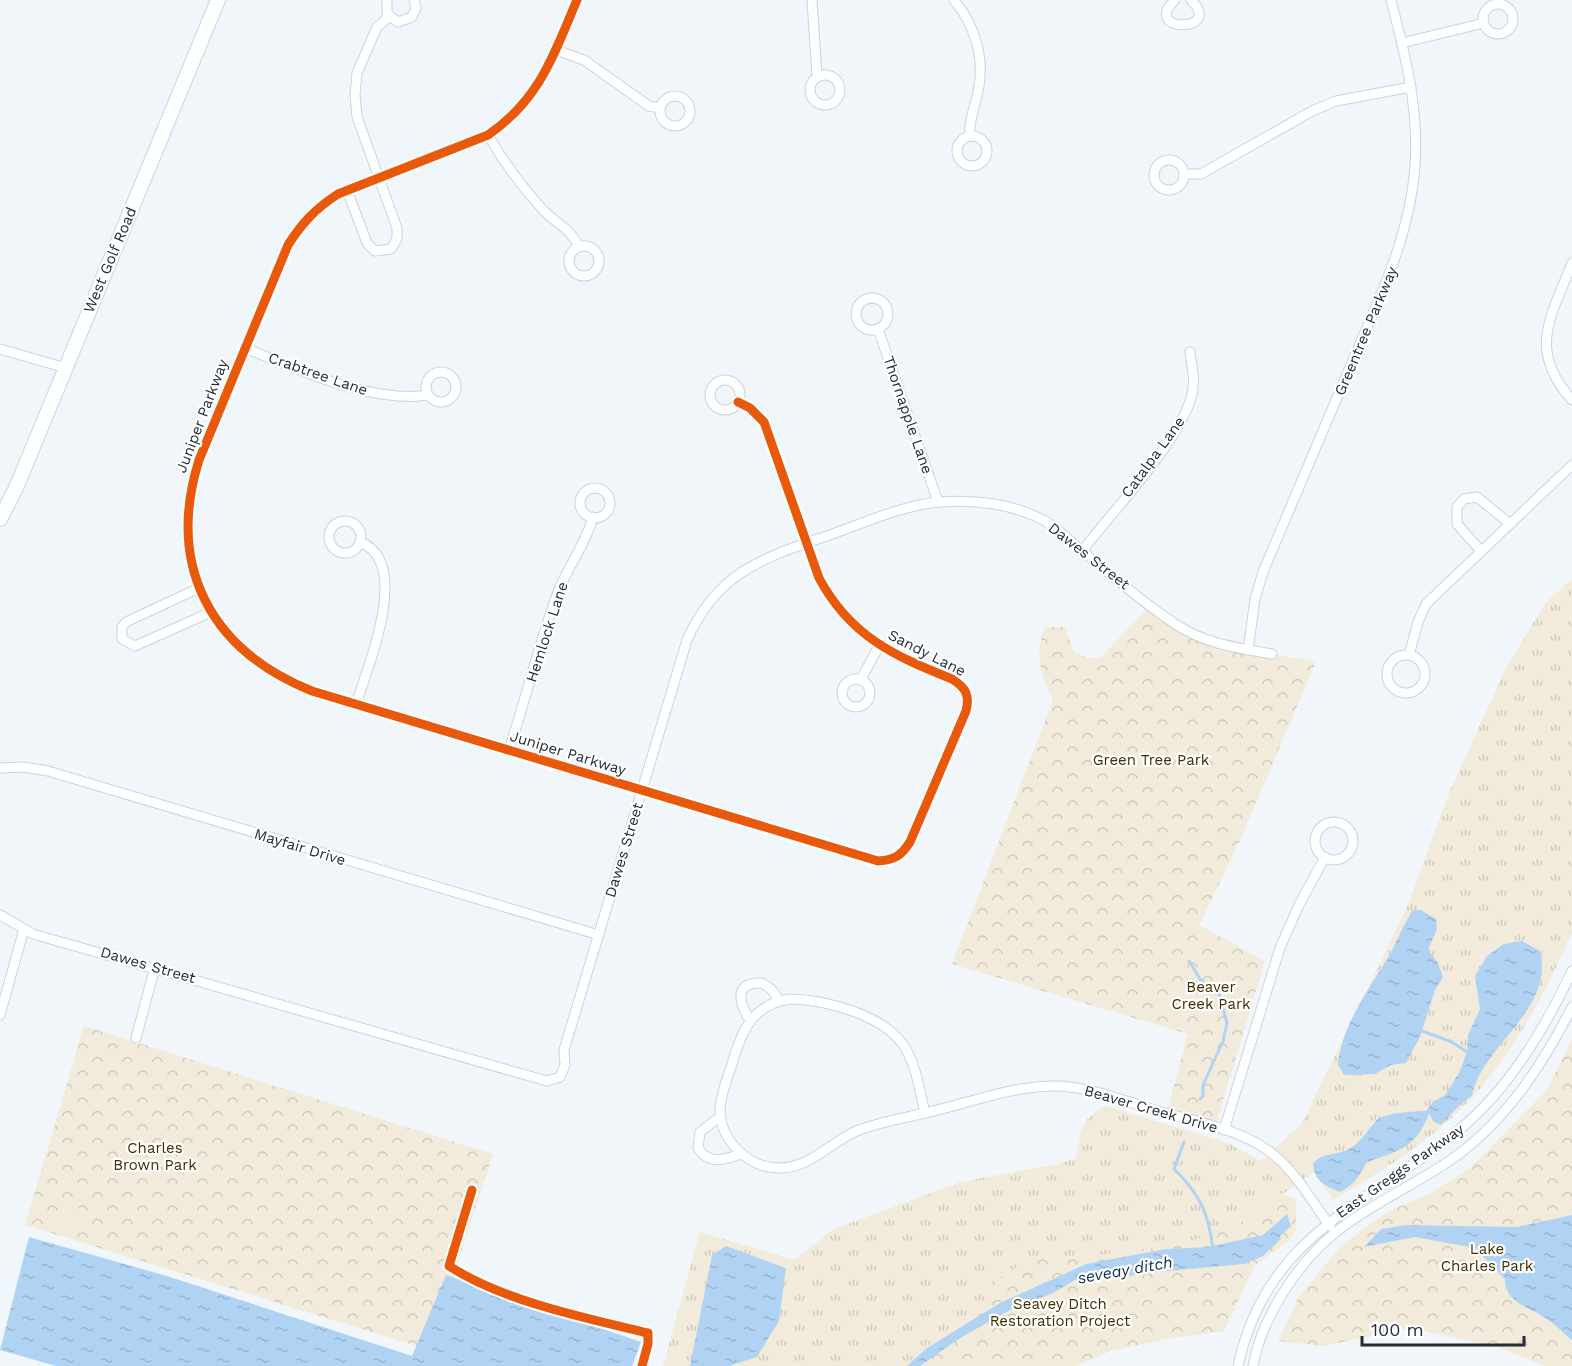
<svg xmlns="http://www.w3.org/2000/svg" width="1572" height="1366" font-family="'Work Sans',sans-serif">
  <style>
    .grass { fill: url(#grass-tufts) }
    .park { fill: url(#park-crowns) }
    .garden { fill: #f2ebdb }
    .water { fill: url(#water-ripples) }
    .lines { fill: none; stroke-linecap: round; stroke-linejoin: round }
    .stream { stroke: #b1d3f3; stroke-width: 3 }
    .street-casing { stroke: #ccd3d9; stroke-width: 11 }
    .secondary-casing { stroke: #ccd3d9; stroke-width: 16 }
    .street { stroke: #fdfefe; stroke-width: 9 }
    .secondary { stroke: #fdfefe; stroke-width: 14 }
    .cycleway-casing { stroke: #fff; stroke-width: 13 }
    .cycleway { stroke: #e8590c; stroke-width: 9 }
    .labels { text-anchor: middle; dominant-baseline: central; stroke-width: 4.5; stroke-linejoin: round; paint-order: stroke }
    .street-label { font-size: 15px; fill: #252d35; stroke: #fff }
    .park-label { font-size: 15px; fill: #402e00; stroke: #fff }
    .water-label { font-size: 16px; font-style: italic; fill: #092d4a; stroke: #fff }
  </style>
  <defs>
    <pattern id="grass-tufts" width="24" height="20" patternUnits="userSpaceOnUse" patternTransform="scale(1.5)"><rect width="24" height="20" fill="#f2ebdb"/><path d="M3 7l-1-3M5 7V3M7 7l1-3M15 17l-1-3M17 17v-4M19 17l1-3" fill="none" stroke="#cfcabd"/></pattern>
    <pattern id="park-crowns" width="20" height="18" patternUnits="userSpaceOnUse" patternTransform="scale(1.5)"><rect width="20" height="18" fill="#f2ebdb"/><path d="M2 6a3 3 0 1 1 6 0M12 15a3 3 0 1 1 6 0" fill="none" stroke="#cfcabd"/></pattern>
    <pattern id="water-ripples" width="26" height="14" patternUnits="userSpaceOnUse" patternTransform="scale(1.5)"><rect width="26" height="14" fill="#b1d3f3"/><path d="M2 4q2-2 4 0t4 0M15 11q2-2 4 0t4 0" fill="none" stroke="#98b5d1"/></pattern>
  </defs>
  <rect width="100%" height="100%" fill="#f1f6fb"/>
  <!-- grass -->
  <path class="grass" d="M1572,579V933C1549,984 1523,1035 1488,1079C1448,1131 1389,1166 1334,1200L1314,1172L1208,1247L913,1366H663L700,1232L794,1260L832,1230L960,1182L1058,1164L1076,1158C1081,1131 1080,1118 1106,1106L1228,1143L1261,1161L1302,1123L1407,907L1450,791L1506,668L1546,602Z"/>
  <!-- park -->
  <g class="park">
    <path d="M1151,605L1193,634L1264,653L1316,662L1239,843L1199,925L1265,961L1215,1127L1168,1108L1188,1034L952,964L1053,700C1040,674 1034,655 1045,627H1065L1074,652L1088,658H1100Z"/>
    <path d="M84,1026L493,1154L430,1350L25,1225Z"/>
    <path d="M1572,1039V1366H1546L1497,1347L1409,1328L1324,1346L1278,1341L1298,1298L1341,1246L1387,1212L1429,1194L1470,1168L1546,1091Z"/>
    <path d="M1282,1193L1296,1200V1231L1289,1241L1255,1265L1224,1331L1165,1339L1111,1351L1074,1366H903L986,1299L998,1279L1028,1260L1071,1258L1172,1246L1230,1229Z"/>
  </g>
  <!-- garden -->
  <path class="garden" d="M64,1204L95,1214L89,1232L58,1222Z"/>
  <!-- water -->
  <g class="water">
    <path d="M1421,910L1436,919L1437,929L1428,950L1438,963L1443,977L1435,990L1420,1037L1406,1063L1391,1065L1375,1074L1344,1075L1338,1065C1342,1022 1371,988 1391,952C1398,938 1404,924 1412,911Z"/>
    <path d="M1522,941L1540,951C1555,1010 1481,1046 1472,1096C1458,1104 1452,1115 1441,1125L1434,1122L1429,1114C1414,1151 1399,1149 1366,1163C1360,1176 1354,1185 1340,1192C1325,1186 1315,1182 1313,1164C1322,1151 1339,1156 1351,1148C1363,1140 1367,1130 1376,1121C1383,1113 1415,1111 1426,1111L1433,1102L1445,1095L1459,1073L1467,1052L1468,1035L1480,1009L1475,976L1487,956L1504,944Z"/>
    <path d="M1287,1214L1291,1226L1280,1236L1281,1239L1263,1256L1244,1264L1145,1273L1125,1277H1087L1075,1280L1053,1293L1012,1309L960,1338L920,1366H907L927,1348L1000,1303L1086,1264L1166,1249L1208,1247L1263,1235Z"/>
    <path d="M1572,1215V1340C1562,1332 1553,1322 1542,1316C1525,1305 1505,1302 1505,1279L1475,1248L1415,1237L1364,1247L1381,1229L1406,1225L1517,1227Z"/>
    <path d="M29,1237L167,1276L412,1356L446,1275L641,1342L632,1366H56L0,1350Z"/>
    <path d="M726,1246L786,1268L779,1321L757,1357L729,1366H690L712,1255Z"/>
  </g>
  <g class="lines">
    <!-- stream -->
    <g class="stream">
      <path d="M1189,961C1198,974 1203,990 1219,994L1227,1023L1223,1041L1203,1085V1096L1200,1099"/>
      <path d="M1422,1031L1452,1042L1467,1052"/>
      <path d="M1184,1142L1174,1169C1200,1194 1209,1214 1213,1250"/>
    </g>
    <defs>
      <g id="street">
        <path d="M387,0V14L398,22L412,17L416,8L414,0"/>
        <path d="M577,0C553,56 540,99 488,135L338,194C316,208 302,223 288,245L199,460C166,566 210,650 312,691L878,861C894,860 901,856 910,842L966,711C970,695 966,688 952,679C894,656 850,636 819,578L764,422L750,408L738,402"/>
        <path d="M812,0L817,77"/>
        <path d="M954,0C974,24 984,55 979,86C977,103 968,119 970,136"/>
        <path d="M1175,0C1140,33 1225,33 1191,0"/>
        <circle cx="1498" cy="19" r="15"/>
        <path d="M1402,43L1484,23"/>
        <path d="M556,50L584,60L649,106L660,108"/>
        <circle cx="825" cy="90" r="15"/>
        <circle cx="675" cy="111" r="15"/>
        <path d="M488,135C504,163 522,187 544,211C558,225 570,228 579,247"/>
        <circle cx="972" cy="151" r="15"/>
        <circle cx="1169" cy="175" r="15"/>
        <path d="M1184,174H1201L1312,111L1336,101L1411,87"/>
        <path d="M347,190L367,243L375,251L391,249L397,239V228L357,117L355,95L357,73L377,27L389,17"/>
        <circle cx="584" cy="261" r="15"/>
        <path d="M1572,263C1551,317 1527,350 1572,400"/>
        <circle cx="872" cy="314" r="16"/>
        <path d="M878,329L938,502"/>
        <path d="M245,348C298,369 371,404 428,395"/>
        <path d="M0,349L66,368"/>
        <circle cx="441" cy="387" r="15"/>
        <circle cx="725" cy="395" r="15"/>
        <circle cx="595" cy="503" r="15"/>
        <circle cx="345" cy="537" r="16"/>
        <path d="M1082,551C1113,511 1178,443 1191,398C1196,383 1192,367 1190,352"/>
        <path d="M1481,551L1457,524V507L1464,499L1477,497L1509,523"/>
        <path d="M199,588L126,622L122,627V639L135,646L211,612"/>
        <path d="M1248,650L1255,599L1263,572C1292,504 1321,435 1350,367C1378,301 1410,238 1415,165C1419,108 1405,54 1391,0"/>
        <path d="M1409,655L1418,622L1426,604L1572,465"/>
        <circle cx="1406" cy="674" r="19"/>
        <circle cx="856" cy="693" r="14"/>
        <path d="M861,679L879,646"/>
        <path d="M356,705C367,667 413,562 360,542"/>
        <path d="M509,750C526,698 539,643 558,592C568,566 586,544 593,517"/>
        <path d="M0,768L24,767L48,771L599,935"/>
        <circle cx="1334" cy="841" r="19"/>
        <path d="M0,915L33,934L547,1081L560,1077L565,1065L564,1050L687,640C715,577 756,560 818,539C855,527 901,505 939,502C975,499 1014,504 1045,521C1057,528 1067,538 1077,547C1110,573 1142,603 1177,625C1206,644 1238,648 1272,654"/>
        <path d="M791,999C826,1000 884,1015 904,1046C916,1064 920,1092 925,1113C904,1118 880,1122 859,1130C831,1141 810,1169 778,1168C747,1167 720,1140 720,1109C721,1094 727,1078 732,1064C741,1032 753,1003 791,999Z"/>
        <path d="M0,1015L24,929"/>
        <path d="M750,1020C739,1004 733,981 762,983L771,989L779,1000"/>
        <path d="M136,1038L155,967"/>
        <path d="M925,1113C966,1104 1009,1087 1051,1086C1087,1085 1124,1101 1158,1111C1193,1121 1235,1128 1266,1149C1293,1167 1311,1200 1330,1226"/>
        <path d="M721,1116L700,1132L698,1148C709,1165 724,1160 741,1154"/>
        <path d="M1224,1130L1280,948L1298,907L1325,857"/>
        <path d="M1238,1366C1267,1230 1373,1204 1466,1124C1512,1084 1546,1026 1572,971"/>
        <path d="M1253,1366C1261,1319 1298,1262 1336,1232C1372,1203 1417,1184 1455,1157C1508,1118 1543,1064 1572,1007"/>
      </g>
      <path id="secondary" d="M0,519L16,488L218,0"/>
    </defs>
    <!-- street casing -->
    <use href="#street" class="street-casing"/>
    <!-- secondary casing -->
    <use href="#secondary" class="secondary-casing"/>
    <!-- street -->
    <use href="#street" class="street"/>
    <!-- secondary -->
    <use href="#secondary" class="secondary"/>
    <defs>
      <g id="cycleway">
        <path d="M577,0C553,56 540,99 488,135L338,194C316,208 302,223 288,245L199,460C166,566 210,650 312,691L878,861C894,860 901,856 910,842L966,711C970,695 966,688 952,679C894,656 850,636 819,578L764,422L750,408L738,402"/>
        <path d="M472,1190L449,1266C503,1301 585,1318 648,1333V1344L642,1366"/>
      </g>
    </defs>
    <!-- cycleway casing -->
    <use href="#cycleway" class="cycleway-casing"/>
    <!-- cycleway -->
    <use href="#cycleway" class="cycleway"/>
  </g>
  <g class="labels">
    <!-- street labels -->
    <g class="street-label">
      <text transform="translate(110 260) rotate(-67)">West Golf Road</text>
      <text transform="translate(1366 331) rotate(-67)">Greentree Parkway</text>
      <text transform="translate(318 374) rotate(19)">Crabtree Lane</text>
      <text transform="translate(908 415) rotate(71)">Thornapple Lane</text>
      <text transform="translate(202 416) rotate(-69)">Juniper Parkway</text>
      <text transform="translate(1153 457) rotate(-54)">Catalpa Lane</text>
      <text transform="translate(1089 556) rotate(38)">Dawes Street</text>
      <text transform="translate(547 632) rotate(-72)">Hemlock Lane</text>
      <text transform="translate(927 653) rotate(27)">Sandy Lane</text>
      <text transform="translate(568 753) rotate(17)">Juniper Parkway</text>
      <text transform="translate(300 847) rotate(17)">Mayfair Drive</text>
      <text transform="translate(624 850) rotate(-73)">Dawes Street</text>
      <text transform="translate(148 965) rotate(16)">Dawes Street</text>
      <text transform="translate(1151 1109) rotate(16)">Beaver Creek Drive</text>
      <text transform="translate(1400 1171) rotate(-35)">East Greggs Parkway</text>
    </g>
    <!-- park labels -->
    <g class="park-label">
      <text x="1151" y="760">Green Tree Park</text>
      <text x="1211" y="987">Beaver<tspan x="1211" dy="17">Creek Park</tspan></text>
      <text x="155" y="1148">Charles<tspan x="155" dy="17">Brown Park</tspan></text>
      <text x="1487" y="1249">Lake<tspan x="1487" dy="17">Charles Park</tspan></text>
      <text x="1060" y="1304">Seavey Ditch<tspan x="1060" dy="17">Restoration Project</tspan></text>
    </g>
    <!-- water labels -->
    <g class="water-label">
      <text transform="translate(1125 1270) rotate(-10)">seveay ditch</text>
    </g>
  </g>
  <!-- scale -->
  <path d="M1362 1336v9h162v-9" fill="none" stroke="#252d35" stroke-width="3"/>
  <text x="1371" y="1336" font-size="18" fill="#252d35" stroke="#ffffff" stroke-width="4.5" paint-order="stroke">100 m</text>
</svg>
